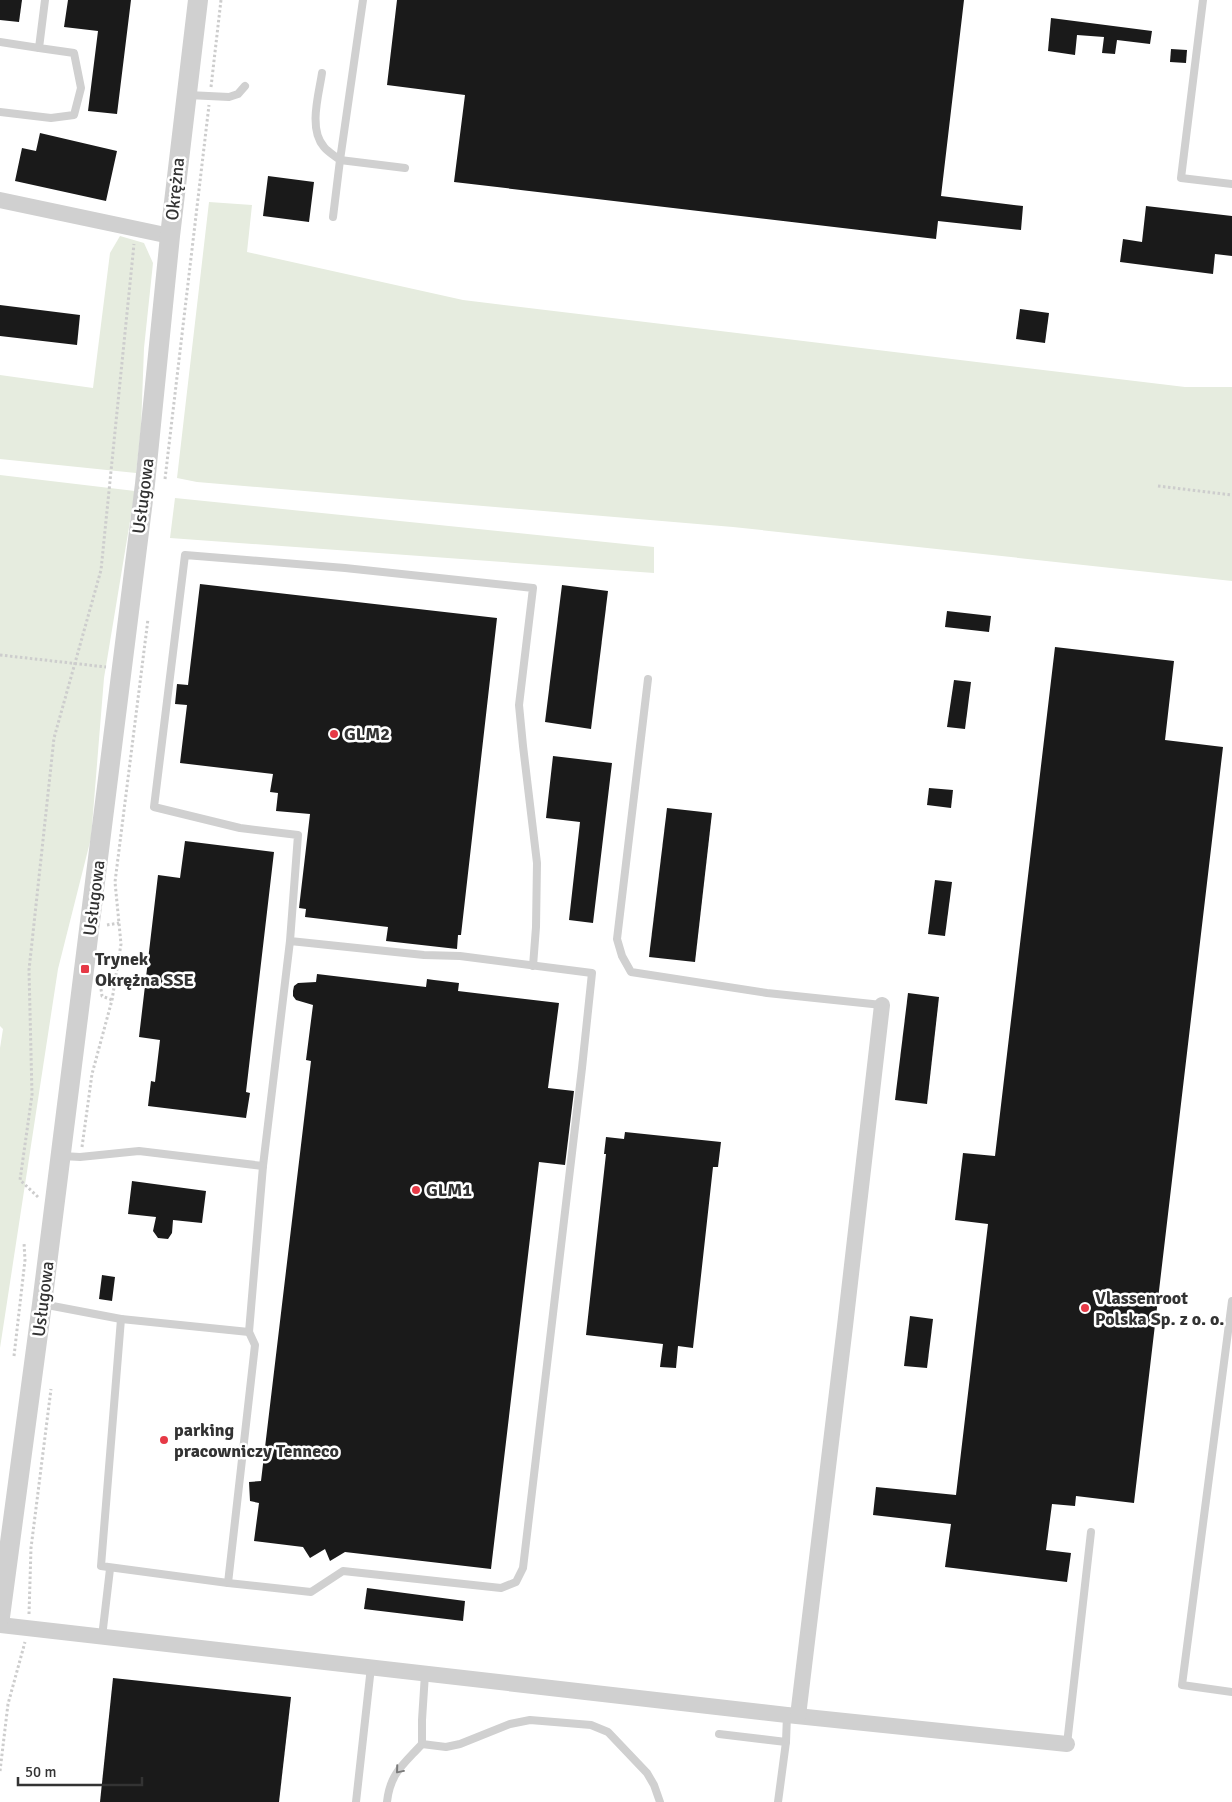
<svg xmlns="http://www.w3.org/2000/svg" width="1232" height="1802" font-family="Signika,sans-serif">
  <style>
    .green { fill: #e6ecdf }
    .building { fill: #1a1a1a }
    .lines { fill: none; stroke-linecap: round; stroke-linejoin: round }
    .path { stroke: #cdcdcd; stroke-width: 3; stroke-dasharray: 2.5 2.5; stroke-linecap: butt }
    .service { stroke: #d0d0d0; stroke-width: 8 }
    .minor { stroke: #d0d0d0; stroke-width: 16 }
    .tertiary { stroke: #d0d0d0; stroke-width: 20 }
    .oneway { stroke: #7a7a7a }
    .poi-dot { fill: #e63946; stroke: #fff; stroke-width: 2 }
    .labels { text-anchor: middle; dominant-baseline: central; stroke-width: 5; stroke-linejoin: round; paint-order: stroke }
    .street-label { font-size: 18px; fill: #333; stroke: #fff }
    .poi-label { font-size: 18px; font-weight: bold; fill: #333; stroke: #fff; text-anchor: start }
  </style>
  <rect width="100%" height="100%" fill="#fff"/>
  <!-- green -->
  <g class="green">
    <path d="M209,202L252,205L247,252L463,300L1185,387H1232V581L733,527L197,482L177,478Z"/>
    <path d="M120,236L144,243L153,263L144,348L141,428L136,473L0,459V375L93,388L110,253Z"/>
    <path d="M0,475L135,491L104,678L91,838L58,969L0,1348V1048L3,1029L0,1026Z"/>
    <path d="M175,498L654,547V573L170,538Z"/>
  </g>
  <!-- building -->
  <g class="building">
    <path d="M0,0H22L19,22L0,20Z"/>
    <path d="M68,0H131L117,114L88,111L98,31L64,27Z"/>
    <path d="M397,0H964L941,196L1023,206L1021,230L938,221L936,239L454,182L465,95L387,85Z"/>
    <path d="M1051,18L1152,31L1150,44L1117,40L1115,54L1102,53L1104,37L1077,35L1075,55L1048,51Z"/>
    <path d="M1171,49L1187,50L1186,63L1170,62Z"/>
    <path d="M40,133L117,151L106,201L15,181L22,148L36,151Z"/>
    <path d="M268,176L314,182L309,222L263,216Z"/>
    <path d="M1146,206L1232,216V256L1215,254L1213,274L1120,262L1123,239L1142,242Z"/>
    <path d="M0,305L80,315L77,345L0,336Z"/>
    <path d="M1020,309L1049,313L1045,343L1016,339Z"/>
    <path d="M200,584L497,618L461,935H458L457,949L386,941L388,927L305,917L306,909L299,908L310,814L276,811L278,793L270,792L273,774L180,763L187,705L175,704L177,684L188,685Z"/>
    <path d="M562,585L608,591L591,729L545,722Z"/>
    <path d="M947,611L991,616L989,632L945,627Z"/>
    <path d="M1055,647L1174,661L1165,740L1223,747L1134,1503L1076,1496L1075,1506L1052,1504L1046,1550L1071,1553L1067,1582L945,1567L951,1524L873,1515L876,1487L956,1495L988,1224L955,1220L963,1153L995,1156Z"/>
    <path d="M954,680L971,682L965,729L947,727Z"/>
    <path d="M553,756L612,763L593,923L569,920L580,822L546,818Z"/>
    <path d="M929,788L953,790L951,808L927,805Z"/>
    <path d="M667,808L712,813L695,962L649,957Z"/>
    <path d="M185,841L274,852L246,1092L250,1093L246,1118L148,1106L151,1081L155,1082L160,1040L139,1037L158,875L180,878Z"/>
    <path d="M935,880L952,882L945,936L928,934Z"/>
    <path d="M317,974L426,987L427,979L434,980L459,983L458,991L559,1003L548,1088L574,1091L565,1165L539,1162L491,1569L345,1552L330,1561L325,1549L310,1558L303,1547L254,1541L259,1503L250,1501L249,1482L261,1481L311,1061L306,1060L313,1005L296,1000L293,996V991L294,986L298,983L316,982Z"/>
    <path d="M908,993L939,997L927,1104L895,1100Z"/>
    <path d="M625,1132L721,1142L718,1167H713L693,1348L678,1346L676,1368L660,1367L663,1344L586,1335L606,1154H604L606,1137L624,1139Z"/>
    <path d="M132,1181L206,1191L202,1223L173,1220L172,1233L168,1239L158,1238L153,1231L156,1217L128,1214Z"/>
    <path d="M102,1275L115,1277L112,1301L99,1299Z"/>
    <path d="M910,1316L933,1319L927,1368L904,1366Z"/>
    <path d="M367,1588L465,1601L463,1621L364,1609Z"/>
    <path d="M113,1678L291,1697L279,1802H100Z"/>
  </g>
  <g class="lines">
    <!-- path -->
    <g class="path">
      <path d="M211,87L221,0"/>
      <path d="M165,479L209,105"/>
      <path d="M1158,486L1232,495"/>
      <path d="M0,655L106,667"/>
      <path d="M107,925L119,923"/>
      <path d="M101,989L102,996L112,1000"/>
      <path d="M82,1147L92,1074L112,1000L121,944L115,882L148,619"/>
      <path d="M38,1197L20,1180L32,1095L29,970L54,738L101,570L134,244"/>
      <path d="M14,1356L25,1260L24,1243"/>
      <path d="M29,1614L31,1548L51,1389"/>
      <path d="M0,1771L8,1704L25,1642"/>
    </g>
    <!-- service -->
    <g class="service">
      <path d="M363,0L340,160L405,168"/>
      <path d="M1203,0L1181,178L1232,184"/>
      <path d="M0,42L39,48"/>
      <path d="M322,73C319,94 308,129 324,147C328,152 335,156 340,160L333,217"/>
      <path d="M188,95L229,97L238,94L245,86"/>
      <path d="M0,112L51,118L74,115L81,88L74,53L39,48L45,0"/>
      <path d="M648,679L617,939L622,956L631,972L767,993L882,1005"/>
      <path d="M290,941L424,955L460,956L592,973L582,1068L523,1568L516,1582L501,1588L343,1571L311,1592L228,1583L255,1345L249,1332L263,1166L290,941L298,835L240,828L154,807L185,555L345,568L533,588L519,705L523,746L537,863L536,927L533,966"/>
      <path d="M62,1156L80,1157L139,1151L263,1166"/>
      <path d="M1232,1301L1182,1685L1232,1692"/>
      <path d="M42,1304L121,1319L249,1332"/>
      <path d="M121,1319L101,1566L228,1583"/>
      <path d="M102,1637L110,1569"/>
      <path d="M719,1734L786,1742L787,1715"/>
      <path d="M422,1744L446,1747L460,1744L510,1724L530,1720L591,1725L608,1732L647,1773L654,1785L660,1802"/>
      <path d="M1067,1744L1091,1532"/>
      <path d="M356,1802L371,1667"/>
      <path d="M387,1802C390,1773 404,1764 422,1744V1720L425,1674"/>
      <path d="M778,1802L786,1742"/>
    </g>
    <!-- minor -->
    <g class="minor">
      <path d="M0,200L170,236"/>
      <path d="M0,1625L787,1715L1067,1744"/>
      <path d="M798,1716L845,1326L882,1005"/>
    </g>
    <!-- tertiary -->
    <path class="tertiary" d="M0,1617L42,1304L145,484L170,236L198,0"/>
  </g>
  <!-- one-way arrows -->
  <defs><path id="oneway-chevron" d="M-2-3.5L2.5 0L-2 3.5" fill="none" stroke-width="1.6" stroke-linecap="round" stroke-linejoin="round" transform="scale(1.25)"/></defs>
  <use class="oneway" href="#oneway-chevron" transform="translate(399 1770) rotate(130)"/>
  <!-- markers -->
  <g class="poi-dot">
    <circle cx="334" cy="734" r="5"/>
    <rect x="80" y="964" width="10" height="10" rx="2.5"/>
    <circle cx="416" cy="1190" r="5"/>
    <circle cx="1085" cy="1308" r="5"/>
    <circle cx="164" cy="1440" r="5"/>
  </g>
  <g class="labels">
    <!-- street labels -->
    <g class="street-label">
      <text transform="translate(175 189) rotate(-84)">Okrężna</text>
      <text transform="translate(143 496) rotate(-83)">Usługowa</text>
      <text transform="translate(94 898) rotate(-83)">Usługowa</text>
      <text transform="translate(43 1299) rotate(-83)">Usługowa</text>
    </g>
    <!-- poi labels -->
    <g class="poi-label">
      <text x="344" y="734">GLM2</text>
      <text x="95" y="959">Trynek<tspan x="95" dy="21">Okrężna SSE</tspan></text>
      <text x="426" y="1190">GLM1</text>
      <text x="1095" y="1298">Vlassenroot<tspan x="1095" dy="21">Polska Sp. z o. o.</tspan></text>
      <text x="174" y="1430">parking<tspan x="174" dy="21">pracowniczy Tenneco</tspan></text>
    </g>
  </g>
  <!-- scale -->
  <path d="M18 1777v8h124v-8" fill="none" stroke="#333333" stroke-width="2.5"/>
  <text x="25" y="1777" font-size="15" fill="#333333" stroke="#ffffff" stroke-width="4" paint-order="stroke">50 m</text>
</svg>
